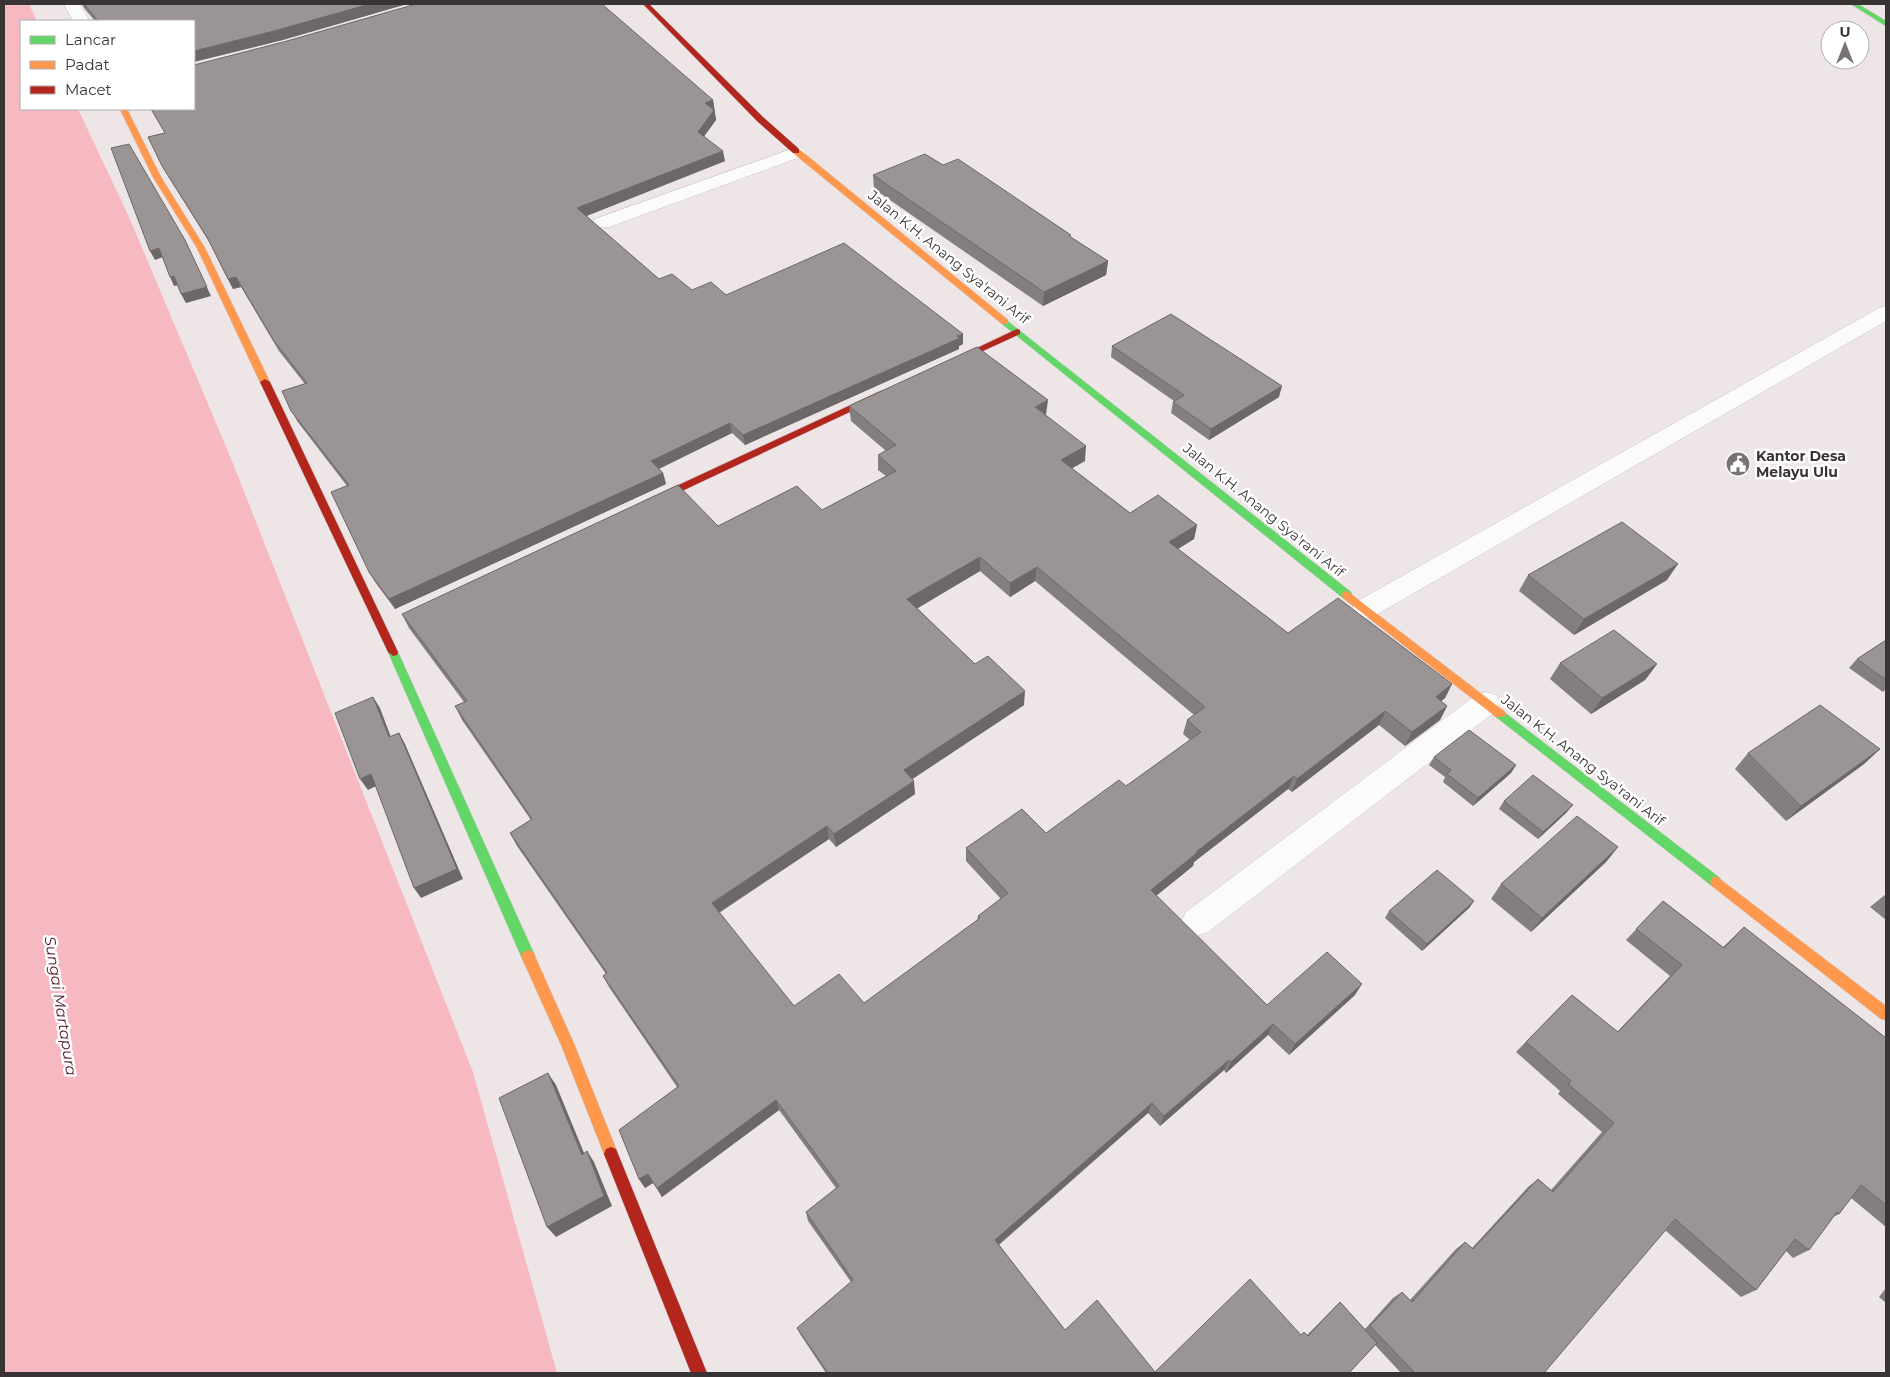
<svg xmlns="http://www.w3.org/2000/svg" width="1890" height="1377" font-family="Montserrat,sans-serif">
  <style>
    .water { fill: #f6b8c1 }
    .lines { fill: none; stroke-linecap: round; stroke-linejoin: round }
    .street-casing { stroke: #cbc4c5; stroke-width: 1 }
    .fast-casing { stroke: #cbc4c5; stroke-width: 1 }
    .slow-casing { stroke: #cbc4c5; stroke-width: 1 }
    .jam-casing { stroke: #cbc4c5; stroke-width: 1 }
    .street { fill: #fcfbfb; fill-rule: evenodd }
    .fast { fill: #63d668; fill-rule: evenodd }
    .slow { fill: #ff974d; fill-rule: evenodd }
    .jam { fill: #b3261e; fill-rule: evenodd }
    .wall { fill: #847f7f; fill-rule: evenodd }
    .shaded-wall { fill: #6c6868 }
    .building { fill: #9a9494; stroke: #6c6868; fill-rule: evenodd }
    .labels { text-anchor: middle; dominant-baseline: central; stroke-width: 5; stroke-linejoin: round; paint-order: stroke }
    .street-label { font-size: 14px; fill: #3a3334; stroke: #fff }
    .poi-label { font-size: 14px; font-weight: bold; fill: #3a3334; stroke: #fff; text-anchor: start }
    .water-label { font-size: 15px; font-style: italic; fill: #511122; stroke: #fff }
  </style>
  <rect width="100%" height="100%" fill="#eee6e6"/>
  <!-- water -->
  <path class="water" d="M4,4H29L37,21H21V109H78L129,217L230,456L473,1072L557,1373H4Z"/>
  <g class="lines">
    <defs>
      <g id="street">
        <path d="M64,4H80L89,21H73Z"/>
        <path d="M797,147L803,148L806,152L803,156L609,227H595L592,223L595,219Z"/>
        <path d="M1886,306V321L1374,616L1365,619L1356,616L1352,609L1356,602L1879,308Z"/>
        <path d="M1486,692L1496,695L1500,703L1496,711L1208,932L1197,936L1186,932L1181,922L1186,912L1476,695Z"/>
      </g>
      <g id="fast">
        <path d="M1851,4H1858L1886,21V26Z"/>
        <path d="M1005,319L1351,592L1352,595L1351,598H1343L1002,324V320Z"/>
        <path d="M393,648L398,652L535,956L533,960L528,962L523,960L521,956L388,652Z"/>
        <path d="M1500,709L1720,878L1722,882L1720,886L1716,888L1712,886L1496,717L1494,714L1496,711Z"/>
      </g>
      <g id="slow">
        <path d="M120,109H127L161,177L205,248L270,382L268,384L265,385L260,382L197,248L153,177Z"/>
        <path d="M793,149H799L1008,320V324H1002L793,153Z"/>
        <path d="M1347,591L1504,711L1506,714L1504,717H1496L1343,598L1342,595L1343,592Z"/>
        <path d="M1716,876L1886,1006V1020L1881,1019L1712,886L1710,882L1712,878Z"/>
        <path d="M528,950L533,952L575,1046L618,1154L616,1159L611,1161L606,1159L562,1047L521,956L523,952Z"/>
      </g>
      <g id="jam">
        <path d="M643,4H649L763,117L799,149V153H793L757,121Z"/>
        <path d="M1017,329L1020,330V334L948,367L945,368L941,365Z"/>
        <path d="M265,379L270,382L398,652L397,655L393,656L388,652L260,382Z"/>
        <path d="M883,390L888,393L886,395L650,506H642L641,504L642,502Z"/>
        <path d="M611,1147L616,1149L707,1373H691L604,1154L606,1149Z"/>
      </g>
    </defs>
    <!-- street casing -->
    <use href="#street" class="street-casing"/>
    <!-- fast casing -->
    <use href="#fast" class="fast-casing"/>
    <!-- slow casing -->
    <use href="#slow" class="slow-casing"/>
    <!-- jam casing -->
    <use href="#jam" class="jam-casing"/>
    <!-- street -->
    <use href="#street" class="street"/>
    <!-- fast -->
    <use href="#fast" class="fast"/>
    <!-- slow -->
    <use href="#slow" class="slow"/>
    <!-- jam -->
    <use href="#jam" class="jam"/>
  </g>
  <!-- wall -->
  <g class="wall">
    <path d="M82,4H407L279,41L194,21H95L84,8Z"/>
    <path d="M713,100L716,120L704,136L725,161L586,216L659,279L692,290L726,295L963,344L959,346V349L745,445L732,433L659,469L663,473L666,484L395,609L375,582L369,572L347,486L297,421L282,391L305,384L279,351L241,287L233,289L211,245L168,176L148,137L165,133L151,109H194Z"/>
    <path d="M943,165L1071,237L1108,261L1106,275L1043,306L874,189L873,175Z"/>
    <path d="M1112,346L1279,397L1209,440L1171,413L1173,402L1174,401L1111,357Z"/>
    <path d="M849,406L1046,415L1085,461L1072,468L1130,513L1197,525L1194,539L1178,549L1288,633L1452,684L1445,698L1441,701L1447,706L1440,720L1405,746L1379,725L1292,792L1288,789L1194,862L1193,866L1156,896L1267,1005L1355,995L1289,1055L1268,1035L1226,1073L1224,1070L1160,1126L1148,1113L999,1245L1065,1330L1155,1372L1300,1335H1307L1340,1302L1365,1329L1393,1298L1402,1292L1410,1300L1456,1249L1465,1242L1472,1248L1528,1187L1538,1179L1551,1190L1602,1132L1558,1094L1560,1091L1516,1052L1572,995L1617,1032L1670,976L1626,940L1663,901L1723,947L1744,927L1886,1038V1227L1851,1198L1839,1214L1833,1217L1809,1250L1793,1258L1786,1251L1756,1290L1741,1297L1665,1230L1544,1373H1401L1375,1345L1349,1373H826L800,1334L797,1328L851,1282L808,1221L806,1212L836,1188L779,1110L662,1197L653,1183L645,1188L639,1179L677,1087L609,987L603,976L606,974L517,846L510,833L531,820L462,720L455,706L464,702L409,628L402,614L718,526L822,510L886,476L878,470V455L886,451L851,421ZM980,571L1010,597L1035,581L1194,715L1187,720L1183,734L1190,740L1126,786L1046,833L966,848V861L1001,899L978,916L977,921L864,1003L794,1006L719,913L829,839L836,847L915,794L912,779L1024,705L975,664L917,608Z"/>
    <path d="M1528,575L1667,580L1574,635L1519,591Z"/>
    <path d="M1886,640V689L1883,692L1849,668L1857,659Z"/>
    <path d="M1560,663L1657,664L1645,680L1591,714L1550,679Z"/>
    <path d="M1880,749L1864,764L1786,821L1735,769L1748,753Z"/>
    <path d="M1434,757L1516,765L1511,773L1473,806L1443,782L1445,777L1429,765Z"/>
    <path d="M1504,801L1567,812L1538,839L1499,809Z"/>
    <path d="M1618,847L1606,862L1531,932L1491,899L1501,884Z"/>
    <path d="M1886,894V920L1870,907Z"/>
    <path d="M1474,901L1469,908L1422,951L1385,918L1389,911Z"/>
    <path d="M1886,1288V1303L1879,1297Z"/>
  </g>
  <!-- shaded-wall -->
  <g class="shaded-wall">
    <path d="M370,4H407L279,41L194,62V51Z"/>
    <path d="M713,100L716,120L700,142L698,132L705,103Z"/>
    <path d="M723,151L725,161L579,219L577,208Z"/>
    <path d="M185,240L211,296L186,303L181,294Z"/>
    <path d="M159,248L163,257L155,260L150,251Z"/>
    <path d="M1108,261L1106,275L1043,306L1044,292Z"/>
    <path d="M174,276L179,285L174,286L170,277Z"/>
    <path d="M236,277L241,287L233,289L228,279Z"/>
    <path d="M963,334V344L959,346V349L745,445L743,435Z"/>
    <path d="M1282,386L1279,397L1209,440L1211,429Z"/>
    <path d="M1048,400L1046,415L1035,407Z"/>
    <path d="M730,423L732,433L654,471L651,461Z"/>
    <path d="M1086,446L1085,461L1060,475L1061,460Z"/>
    <path d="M663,473L666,484L395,609L389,599Z"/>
    <path d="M1197,525L1194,539L1166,556L1169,542Z"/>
    <path d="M980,557V571L908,614L907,599Z"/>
    <path d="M1678,564L1667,580L1574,635L1584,619Z"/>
    <path d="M1037,567L1035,581L1010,597V583Z"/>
    <path d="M1657,664L1645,680L1591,714L1602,698Z"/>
    <path d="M1452,684L1445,698L1429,711L1436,697Z"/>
    <path d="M1025,691L1024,705L905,784L904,770Z"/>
    <path d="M373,697L380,708L395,748L389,737Z"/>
    <path d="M1447,706L1440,720L1405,746L1412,732Z"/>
    <path d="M1385,711L1379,725L1292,792L1297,779Z"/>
    <path d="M399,733L405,744L463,879L421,898L414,888Z"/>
    <path d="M1880,749L1864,764L1786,821L1801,806Z"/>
    <path d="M1516,765L1511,773L1473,806L1478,798Z"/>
    <path d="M371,774L378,785L368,790L360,779Z"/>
    <path d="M1294,776L1288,789L1194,862L1193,866L1147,903L1151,890L1196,852Z"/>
    <path d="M914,781L915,794L836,847L834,834Z"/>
    <path d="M1573,805L1567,812L1538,839L1543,832Z"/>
    <path d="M827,826L829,839L715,915L712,903Z"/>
    <path d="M1618,847L1606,862L1531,932L1542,918Z"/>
    <path d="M1474,901L1469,908L1422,951L1427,944Z"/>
    <path d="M1362,984L1355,995L1289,1055L1295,1044Z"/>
    <path d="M1273,1024L1268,1035L1226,1073L1231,1062Z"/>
    <path d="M1229,1060L1224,1070L1160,1126L1164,1116Z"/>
    <path d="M548,1073L556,1085L589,1165L582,1155Z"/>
    <path d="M776,1100L779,1110L662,1197L657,1188Z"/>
    <path d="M1152,1103L1148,1113L994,1248L995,1240Z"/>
    <path d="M587,1151L594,1162L612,1206L556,1237L547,1227Z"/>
    <path d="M648,1174L653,1183L645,1188L639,1179Z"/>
  </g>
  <!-- building -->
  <g class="building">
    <path d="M84,4H370L274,31L194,51V21H98Z"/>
    <path d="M416,4H602L713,100L705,103L714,110L698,132L723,151L577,208L659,279L672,274L692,290L711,282L726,295L844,243L963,334L957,336L960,338L743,435L730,423L651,461L663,473L389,599L369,572L331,492L349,485L291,411L282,391L307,383L274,341L236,277L228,279L207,237L162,166L148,137L165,133L151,109H194V65L287,41Z"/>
    <path d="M129,144L185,240L207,287L181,294L174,276L170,277L159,248L150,251L111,148Z"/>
    <path d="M925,154L943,165L958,159L1071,235L1069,236L1108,261L1044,292L873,175Z"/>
    <path d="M1171,314L1282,386L1211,429L1173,402L1184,395L1112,346Z"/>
    <path d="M977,347L1048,400L1035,407L1086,446L1061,460L1130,513L1158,495L1197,525L1169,542L1288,633L1338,598L1452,684L1436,697L1447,706L1412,732L1385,711L1297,779L1294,776L1196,852L1197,853L1151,890L1267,1005L1327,952L1362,984L1295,1044L1273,1024L1231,1062L1229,1060L1164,1116L1152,1103L995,1240L1065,1330L1097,1300L1155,1372L1250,1279L1301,1335L1304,1332L1308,1336L1340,1302L1377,1343L1349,1373H828L797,1328L853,1280L806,1212L839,1186L776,1100L657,1188L648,1174L639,1179L619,1130L679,1086L603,976L607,973L510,833L532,819L455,706L467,701L402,614L678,485L718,526L797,486L822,510L896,471L878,455L896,445L849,406ZM980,557L1010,583L1037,567L1205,707L1187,720L1201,732L1126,786L1119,780L1046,833L1022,809L966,848L1008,893L978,916L980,918L864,1003L839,974L794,1006L712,903L827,826L834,834L914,781L904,770L1025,691L988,656L975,664L907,599Z"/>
    <path d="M1622,522L1678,564L1584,619L1528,575Z"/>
    <path d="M1614,630L1657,664L1602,698L1560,663Z"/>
    <path d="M1886,640V680L1857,659Z"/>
    <path d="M373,697L389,737L399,733L457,869L414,888L371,774L360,779L335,713Z"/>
    <path d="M1820,705L1880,749L1801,806L1748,753Z"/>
    <path d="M1469,730L1516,765L1478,798L1447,774L1451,770L1434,757Z"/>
    <path d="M1533,775L1573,805L1543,832L1504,801Z"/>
    <path d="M1577,816L1618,847L1542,918L1501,884Z"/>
    <path d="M1437,870L1474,901L1427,944L1389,911Z"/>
    <path d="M1663,901L1724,948L1744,927L1886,1038V1205L1861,1185L1839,1214L1837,1212L1809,1250L1795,1239L1756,1290L1675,1219L1544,1373H1415L1370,1326L1402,1292L1412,1302L1465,1242L1473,1249L1538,1179L1553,1192L1614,1123L1568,1084L1571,1081L1526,1042L1572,995L1618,1032L1682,965L1636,929Z"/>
    <path d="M548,1073L582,1155L587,1151L604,1196L547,1227L499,1098Z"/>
  </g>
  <!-- icons -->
  <defs>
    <symbol id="civic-disc" viewBox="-11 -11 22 22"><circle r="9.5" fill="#797272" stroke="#fff"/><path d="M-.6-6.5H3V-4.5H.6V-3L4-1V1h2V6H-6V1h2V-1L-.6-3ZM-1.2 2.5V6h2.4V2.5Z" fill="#fff"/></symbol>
  </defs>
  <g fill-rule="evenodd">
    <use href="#civic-disc" x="1724" y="450" width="28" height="28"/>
  </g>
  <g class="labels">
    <!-- street labels -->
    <g class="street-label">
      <text transform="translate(949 257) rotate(39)">Jalan K.H. Anang Sya'rani Arif</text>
      <text transform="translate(1264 510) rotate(39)">Jalan K.H. Anang Sya'rani Arif</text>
      <text transform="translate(1583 760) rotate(38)">Jalan K.H. Anang Sya'rani Arif</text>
    </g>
    <!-- poi labels -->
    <g class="poi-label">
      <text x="1756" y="456">Kantor Desa<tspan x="1756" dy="16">Melayu Ulu</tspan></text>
    </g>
    <!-- water labels -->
    <g class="water-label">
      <text transform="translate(61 1006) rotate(81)">Sungai Martapura</text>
    </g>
  </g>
  <!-- border -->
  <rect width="1890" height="1377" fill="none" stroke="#3a3334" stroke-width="10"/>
  <!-- legend -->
  <rect x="20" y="20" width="175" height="90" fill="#ffffff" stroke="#b0adae"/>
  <rect x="30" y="36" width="25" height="8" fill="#63d668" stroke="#b0adae"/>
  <text x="65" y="45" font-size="15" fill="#3a3334">Lancar</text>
  <rect x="30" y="61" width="25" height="8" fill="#ff974d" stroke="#b0adae"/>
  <text x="65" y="70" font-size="15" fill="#3a3334">Padat</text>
  <rect x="30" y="86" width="25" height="8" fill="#b3261e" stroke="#b0adae"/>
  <text x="65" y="95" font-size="15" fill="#3a3334">Macet</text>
  <!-- north arrow -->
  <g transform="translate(1845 45)"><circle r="24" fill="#ffffff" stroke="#b0adae"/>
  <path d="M0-4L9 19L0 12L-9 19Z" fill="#797272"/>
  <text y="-8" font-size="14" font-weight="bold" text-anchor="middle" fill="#3a3334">U</text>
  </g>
</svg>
